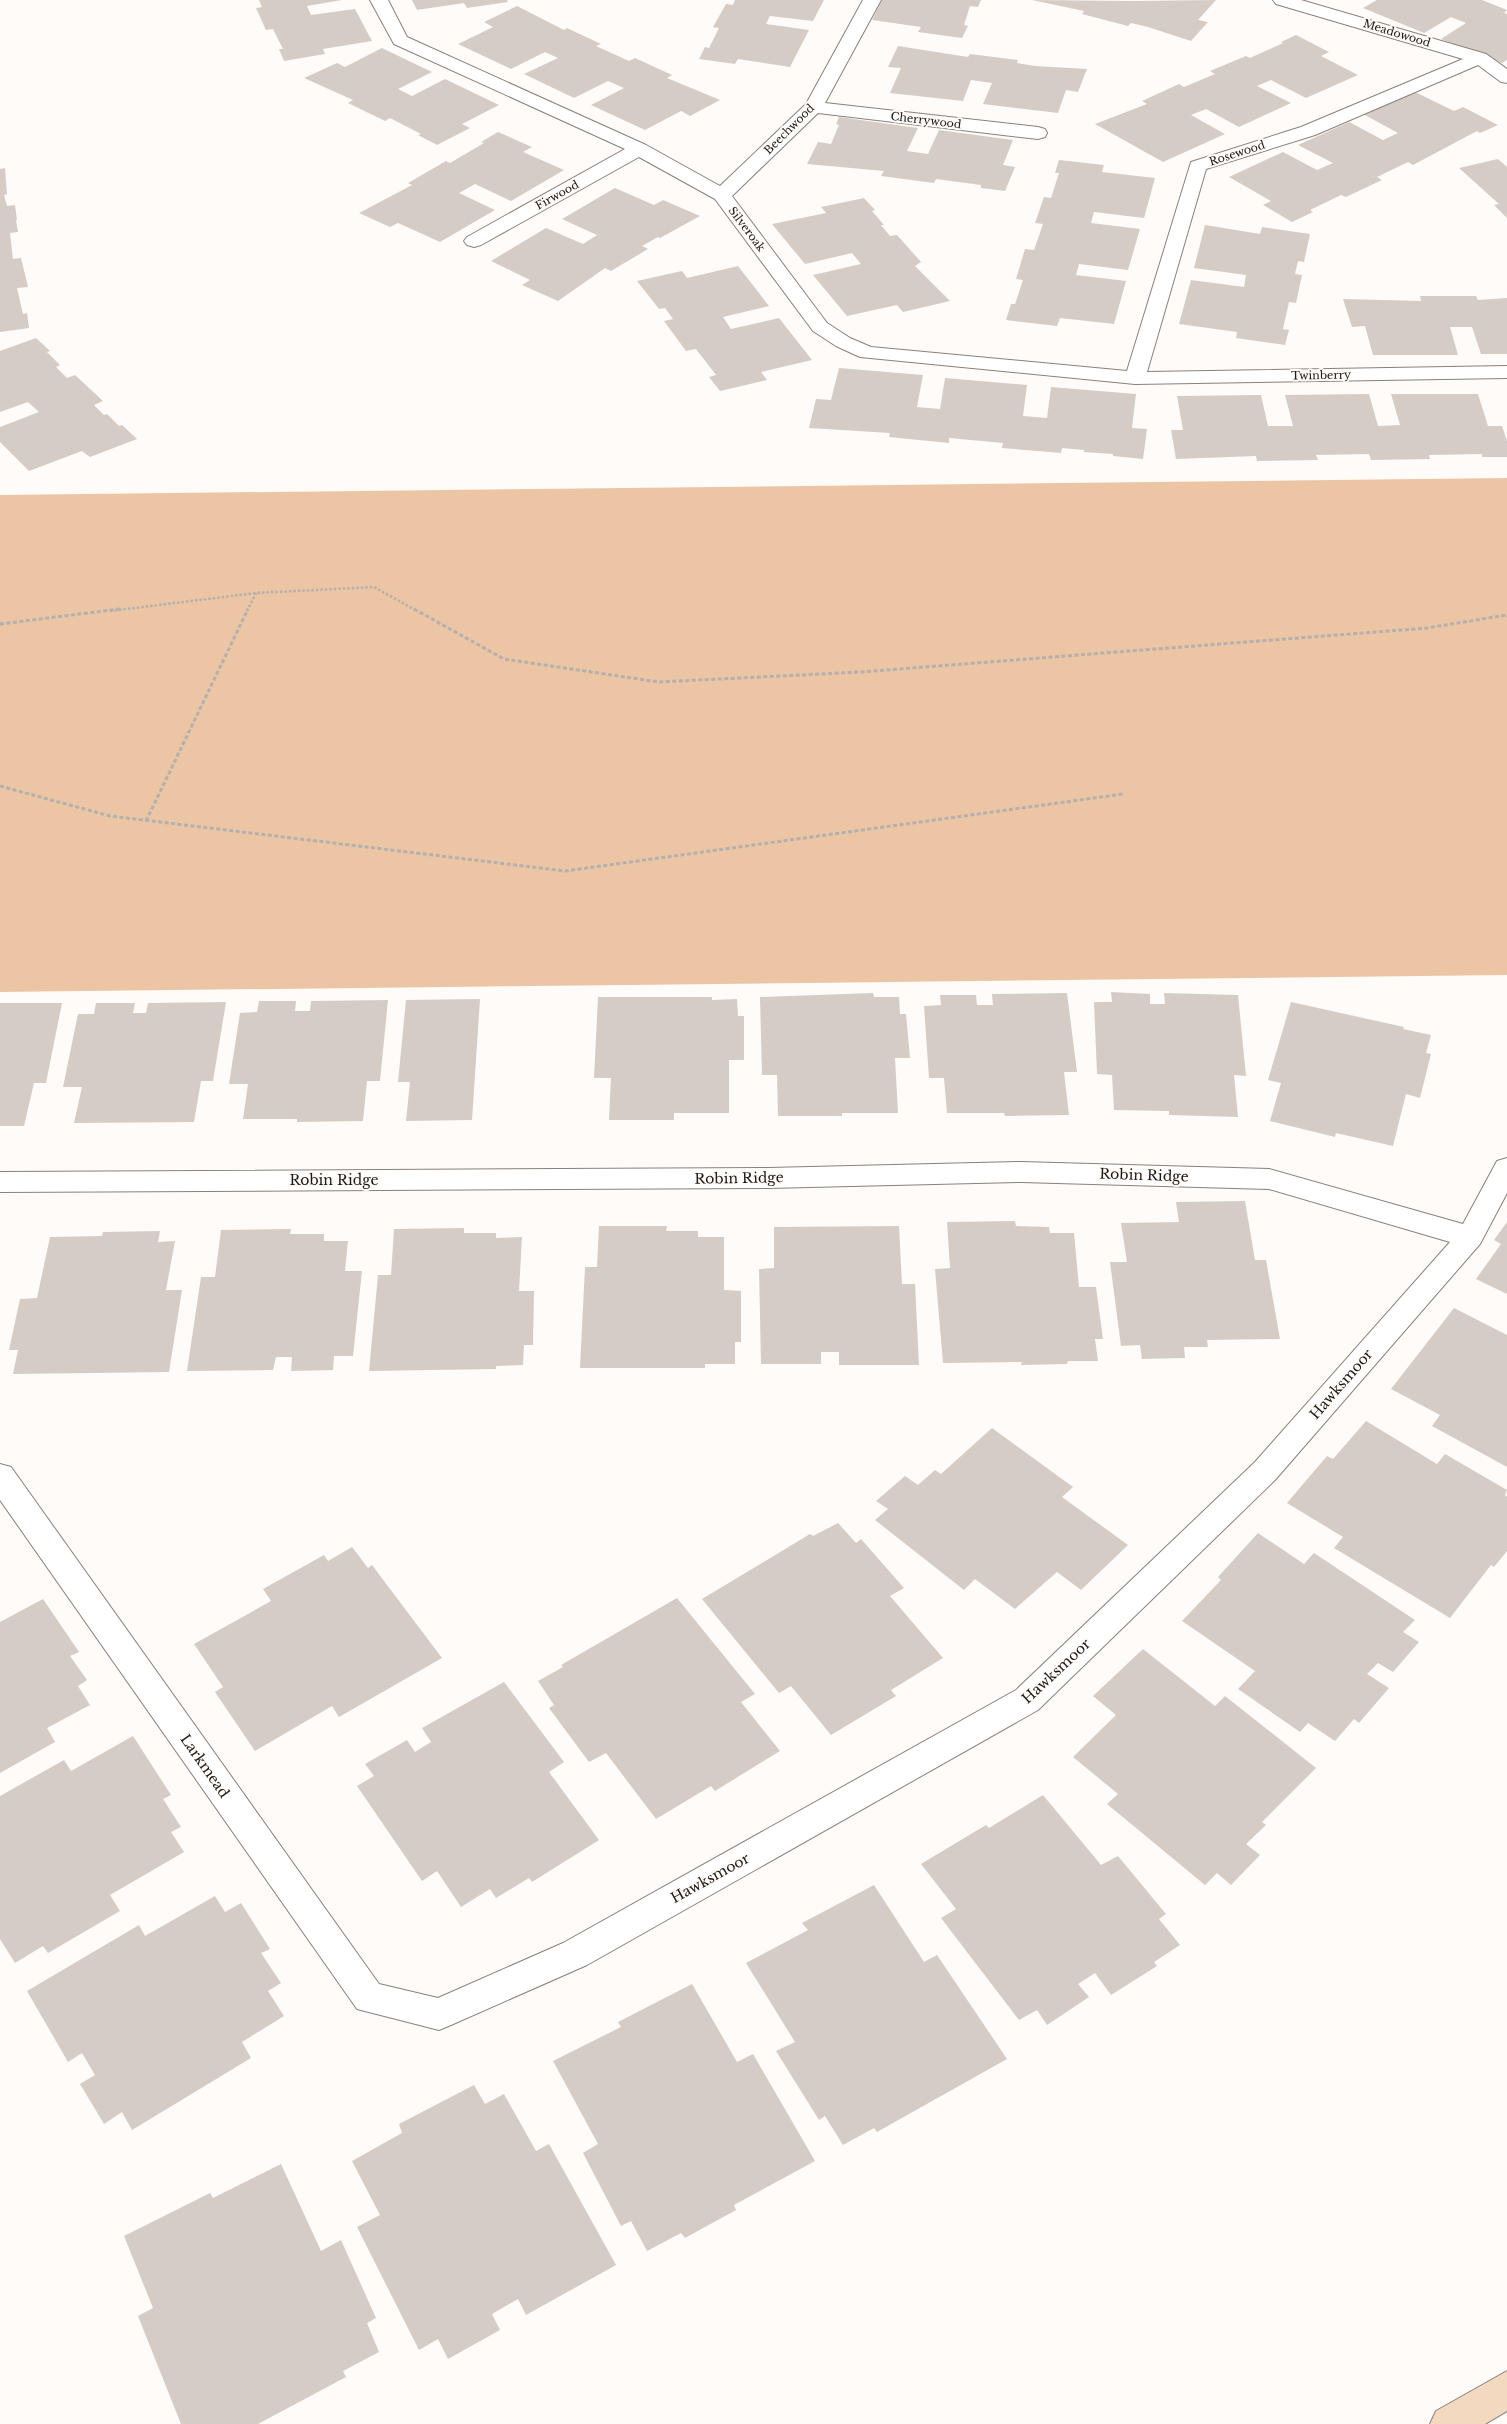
<svg xmlns="http://www.w3.org/2000/svg" width="1507" height="2424" font-family="'Libre Baskerville',serif">
  <style>
    .green { fill: #ecc5a5 }
    .building { fill: #d5ccc5 }
    .lines { fill: none; stroke-linecap: round; stroke-linejoin: round }
    .minor-casing { stroke: #89817b; stroke-width: 2 }
    .secondary-casing { stroke: #89817b; stroke-width: 2 }
    .path-far1 { stroke: #b4b0ad; stroke-width: 2.5; stroke-dasharray: 2.5 2; stroke-linecap: butt }
    .path { stroke: #b4b0ad; stroke-width: 3; stroke-dasharray: 4 2.5; stroke-linecap: butt }
    .minor { fill: #fff; fill-rule: evenodd }
    .secondary { fill: #f2d9c0; fill-rule: evenodd }
    .labels { text-anchor: middle; dominant-baseline: central; stroke-width: 4; stroke-linejoin: round; paint-order: stroke }
    .far-street-label { font-size: 11px; fill: #1b1815; stroke: #fffbf8 }
    .street-label { font-size: 14px; fill: #1b1815; stroke: #fffbf8 }
  </style>
  <rect width="100%" height="100%" fill="#fffbf8"/>
  <!-- green -->
  <path class="green" d="M1507,478V975L0,992V495Z"/>
  <!-- building -->
  <g class="building">
    <path d="M259,0H342L307,6L311,15L355,9L372,41L323,49L325,54L284,61L279,49H283L273,29L266,30L256,8L262,7Z"/>
    <path d="M412,0H507L508,2L467,8L464,3L417,10Z"/>
    <path d="M735,0H824L813,21L770,16L766,24L809,30L790,67L738,59L735,64L699,59L705,47L709,48L719,28L713,27L726,4L733,5Z"/>
    <path d="M882,0H981L978,7L970,6L964,25L968,26L962,38L918,32L921,27L872,20Z"/>
    <path d="M1032,0L1132,1L1216,0L1198,20L1208,22L1191,41L1148,27L1131,23L1128,26L1082,14L1084,11Z"/>
    <path d="M1377,0H1482L1507,10L1504,13L1507,14V60L1502,63L1441,39L1466,23L1451,17L1424,33L1363,8Z"/>
    <path d="M517,6L564,30L567,28L601,44L596,46L629,61L635,58L672,75L667,78L720,100L690,116L681,111L645,130L591,105L624,88L608,81L574,98L524,74L558,58L545,52L511,69L458,44L493,27L484,22Z"/>
    <path d="M1296,35L1329,52L1321,56L1358,75L1306,98L1271,80L1257,86L1291,103L1239,127L1206,109L1191,115L1225,134L1163,162L1095,124L1147,104L1142,101L1179,84L1184,87L1215,74L1210,71L1246,56L1250,58L1283,43L1281,42Z"/>
    <path d="M898,46L968,57L970,54L1018,60L1017,63L1035,66L1087,69L1078,92L1066,90L1058,113L983,104L992,83L971,80L963,101L890,93L901,68L888,67Z"/>
    <path d="M382,48L432,72L398,89L412,96L445,79L499,105L462,124L470,128L437,145L418,135L421,134L390,118L385,121L348,103L353,100L304,78L337,63L345,67Z"/>
    <path d="M1413,91L1454,111L1463,107L1498,125L1480,133L1477,131L1413,165L1408,162L1377,177L1382,180L1346,197L1341,195L1310,210L1313,212L1292,222L1263,205L1271,201L1229,177L1283,152L1317,170L1333,163L1298,145L1349,122L1383,140L1398,133L1363,114Z"/>
    <path d="M839,117L918,128L907,151L928,154L939,130L1013,140L1003,165L1015,167L1005,191L981,188V185L936,179L934,183L881,176L884,171L807,164L818,142L831,144L839,125L836,124Z"/>
    <path d="M498,132L532,147L523,152L564,170L511,201L475,184L459,193L495,210L440,242L398,223L390,227L359,213L412,185L408,183L446,161L450,163L484,143L481,142Z"/>
    <path d="M1498,159L1507,167V218L1494,205L1499,204L1459,168Z"/>
    <path d="M1059,160L1104,165L1102,172L1155,178L1144,218L1094,212L1091,223L1140,229L1128,270L1079,264L1076,275L1126,281L1114,324L1060,318L1057,326L1006,320L1011,304H1015L1023,280L1016,279L1025,249L1034,250L1043,224L1035,223L1044,197L1051,198L1059,173H1055Z"/>
    <path d="M5,168L7,194L4,195L7,206L15,205L17,220H16L18,232L10,233L13,259L21,258L28,287L17,288L23,314L27,313L29,328L0,332V169Z"/>
    <path d="M615,188L654,205L663,200L700,216L660,238L658,237L642,246L648,249L611,271L605,268L558,301L522,285L530,280L491,261L546,228L583,244L597,235L562,219Z"/>
    <path d="M864,198L875,210L872,211L884,225H881L890,236L897,235L921,262L915,266L950,301L903,312L897,305L847,316L813,275L861,264L852,253L805,264L772,224L826,213L821,207Z"/>
    <path d="M1205,225L1260,234L1262,227L1310,234L1304,262L1298,261L1295,274L1302,275L1296,303L1289,302L1283,329L1289,330L1285,345L1236,338L1237,332L1179,324L1191,280L1244,287L1246,275L1194,268Z"/>
    <path d="M738,266L769,306L723,317L731,329L779,318L812,360L761,372L767,380L720,391L709,377L716,375L696,349L686,351L664,321L673,319L665,308L659,309L637,281L682,271L687,278Z"/>
    <path d="M1420,296H1476L1478,300L1507,298V354H1481L1472,327H1450L1458,355H1373L1365,326L1352,327L1343,299L1421,301Z"/>
    <path d="M36,338L50,351L47,352L60,365L56,367L67,378L75,375L103,401L94,405L104,415L107,414L119,426L122,425L137,439L90,457L82,451L29,471L0,442V427L39,412L28,402L0,412V351Z"/>
    <path d="M839,368L923,375L917,407L940,409L945,378L1027,385L1023,416L1047,418L1051,387L1136,394L1132,428L1147,429L1143,459L1113,456V454L1084,452V450L1062,448L1061,453L1002,448L1003,443L949,438V443L889,437L890,433L809,428L816,399L831,400Z"/>
    <path d="M1369,394L1378,426L1400,425L1391,394H1478L1488,426H1502L1507,441V457H1482V454L1429,455L1430,459L1371,460L1369,454L1316,455L1318,460L1257,461L1256,456L1176,459L1171,430H1183L1177,396L1261,395L1268,426H1293L1285,395Z"/>
    <path d="M1111,992L1150,994V1004H1165L1164,993L1238,995L1246,1076L1234,1075L1238,1117L1169,1115V1111L1114,1110L1112,1075L1097,1074L1094,1002H1112Z"/>
    <path d="M873,993L874,997H899L900,1014H906L910,1058H895L898,1113H842V1116H778L777,1075H762L760,997Z"/>
    <path d="M1067,993L1077,1072H1064L1069,1115L1005,1116L1004,1113H947L944,1078H929L924,1006L941,1005L940,995H976L977,1005H993L992,994Z"/>
    <path d="M598,997H712V1000L737,999L738,1016H744V1060H729V1113H674V1120H609L611,1078H594Z"/>
    <path d="M480,999L472,1120L406,1121L410,1082H398L406,1000Z"/>
    <path d="M388,1000L380,1081H367L363,1121L297,1122V1119H243L248,1084H229L240,1013L257,1012L259,1001H296L295,1011H310L311,1001Z"/>
    <path d="M226,1002L213,1081H201L194,1122L74,1123L82,1087H63L78,1014H94L96,1003H135L133,1013H146L148,1003Z"/>
    <path d="M1291,1002L1404,1027L1403,1029L1431,1035L1426,1053L1431,1054L1420,1098L1406,1094L1393,1146L1336,1133L1335,1137L1270,1121L1281,1083L1268,1080Z"/>
    <path d="M0,1003H62L46,1083H34L24,1126H0Z"/>
    <path d="M1245,1201L1255,1260H1266L1280,1339L1207,1340L1208,1347H1184L1185,1358L1142,1359L1140,1345L1121,1346L1110,1262H1127L1121,1223L1179,1222L1176,1202Z"/>
    <path d="M1015,1221L1016,1226L1049,1227L1050,1233H1074L1079,1287H1096L1103,1339H1095L1098,1361H1068L1067,1364L1021,1365L1022,1362L943,1363L935,1269L950,1268L947,1222Z"/>
    <path d="M1507,1222V1294L1476,1279L1501,1244L1494,1240Z"/>
    <path d="M599,1226H667L666,1231H698V1237H724V1290L741,1291V1342H735V1364H705V1368H580L585,1267H597Z"/>
    <path d="M899,1226L902,1284H915L919,1365H839V1352H821V1364H761L759,1269L774,1268V1227Z"/>
    <path d="M464,1228V1233H496V1238L522,1237L519,1291H534L533,1345H524L523,1365L496,1366V1369L369,1371L378,1275H391L394,1229Z"/>
    <path d="M291,1229L290,1234H324V1241H348L345,1271H362L353,1356H334L333,1370L291,1371L292,1357H276L273,1370L187,1371L201,1277H215L221,1230Z"/>
    <path d="M160,1231L158,1242L175,1241L166,1290H182L169,1372L13,1374L18,1350H9L20,1299L37,1298L50,1237L102,1236L103,1232Z"/>
    <path d="M1454,1308L1507,1335V1467L1432,1426L1440,1415L1391,1389Z"/>
    <path d="M1366,1421L1437,1464L1445,1454L1507,1490L1505,1495L1507,1497V1551L1494,1567L1491,1565L1450,1618L1334,1548L1343,1537L1287,1503L1327,1456L1333,1459Z"/>
    <path d="M992,1428L1073,1487L1062,1497L1128,1545L1081,1590L1057,1572L1015,1609L975,1579L964,1590L875,1520L888,1509L876,1501L905,1476L918,1485L935,1470L941,1474Z"/>
    <path d="M838,1523L856,1543L861,1539L904,1588L890,1596L943,1658L891,1690L896,1696L831,1735L791,1686L779,1693L702,1599L810,1534L813,1536Z"/>
    <path d="M1258,1533L1304,1564L1314,1553L1415,1620L1403,1632L1419,1642L1393,1672L1378,1663L1367,1674L1389,1688L1359,1723L1354,1719L1335,1741L1308,1723L1300,1732L1238,1689L1255,1671L1182,1621L1221,1580L1218,1577Z"/>
    <path d="M352,1547L368,1568L372,1565L442,1658L339,1717L332,1706L255,1751L215,1692L223,1687L194,1644L271,1601L263,1589L324,1555L328,1561Z"/>
    <path d="M677,1598L755,1694L741,1702L780,1751L715,1791L711,1786L656,1819L606,1753L589,1762L549,1708L554,1705L538,1681L563,1667L561,1665Z"/>
    <path d="M43,1599L79,1652L70,1656L87,1680L78,1686L90,1705L47,1728L55,1742L0,1773V1622Z"/>
    <path d="M1143,1649L1215,1706L1225,1696L1316,1768L1262,1822L1266,1825L1246,1844L1260,1855L1231,1885L1217,1873L1205,1885L1107,1804L1118,1794L1073,1757L1116,1715L1093,1696Z"/>
    <path d="M504,1682L564,1762L549,1772L599,1840L532,1882L529,1878L496,1898L490,1889L461,1907L437,1871L422,1881L357,1786L374,1776L365,1764L407,1740L415,1752L431,1742L422,1728Z"/>
    <path d="M133,1736L171,1795L163,1799L181,1827L171,1832L184,1852L110,1895L120,1911L48,1953L43,1946L15,1963L0,1939V1796L64,1760L71,1771Z"/>
    <path d="M1043,1795L1101,1865L1118,1856L1166,1914L1159,1919L1180,1945L1154,1962L1157,1966L1111,1995L1095,1973L1078,1984L1089,1997L1047,2025L1037,2010L1019,2020L941,1918L956,1909L921,1864L986,1825L989,1828Z"/>
    <path d="M874,1885L924,1962L937,1955L1007,2059L877,2132L874,2128L843,2145L825,2116L819,2120L776,2051L795,2042L746,1963L808,1930L802,1923Z"/>
    <path d="M215,1896L225,1912L241,1903L270,1949L261,1953L281,1983L268,1991L284,2016L242,2042L251,2058L132,2130L122,2112L104,2124L80,2084L95,2075L82,2053L68,2062L27,1991L139,1925L145,1936Z"/>
    <path d="M692,1984L737,2062L753,2054L815,2161L734,2205L736,2210L685,2238L681,2233L647,2251L631,2221L621,2226L583,2153L598,2144L553,2061L621,2027L618,2022Z"/>
    <path d="M474,2085L485,2104L504,2094L536,2151L549,2144L616,2265L526,2315L518,2299L492,2314L500,2330L448,2359L438,2339L419,2350L357,2227L380,2215L352,2161L402,2133L399,2124Z"/>
    <path d="M281,2164L321,2251L341,2240L376,2318L367,2323L379,2352L343,2371L346,2377L258,2424H181L138,2316L153,2308L124,2236L210,2193L213,2198Z"/>
  </g>
  <g class="lines">
    <defs>
      <g id="minor">
        <path d="M370,0H388L407,37L646,145L720,186L806,104L863,0H881L825,103L1038,127L1045,129L1047,133L1045,137L1038,139L818,113L732,196L827,323L850,338L871,347L1127,371L1191,162L1301,127L1463,59L1276,4L1273,0H1301L1486,54L1507,69V83L1501,82L1478,65L1315,135L1206,169L1147,372L1507,366V378L1135,384L860,357L836,346L813,331L715,199L639,157L481,245L474,247L467,245L464,241L467,237L625,149L394,44Z"/>
        <path d="M1507,1158V1193L1480,1244L1275,1480L1038,1710L587,1965L451,2025L439,2030L357,2009L0,1500V1464L11,1467L379,1984L438,1998L563,1943L1016,1690L1255,1462L1450,1242L1269,1189L1021,1182L768,1188L0,1192V1172L768,1168L1021,1162L1269,1169L1463,1224L1497,1161Z"/>
      </g>
      <path id="secondary" d="M1507,2371V2411L1485,2424H1430L1436,2411Z"/>
    </defs>
    <!-- minor casing -->
    <use href="#minor" class="minor-casing"/>
    <!-- secondary casing -->
    <use href="#secondary" class="secondary-casing"/>
    <!-- path-far1 -->
    <g class="path-far1">
      <path d="M110,611L256,593L374,587L417,611"/>
      <path d="M247,611L256,593"/>
    </g>
    <!-- path -->
    <g class="path">
      <path d="M414,609L504,659L659,682L860,672L1427,628L1507,615"/>
      <path d="M0,624L120,609"/>
      <path d="M0,786L110,816L565,871L1123,794"/>
      <path d="M146,821L248,609"/>
    </g>
    <!-- minor -->
    <use href="#minor" class="minor"/>
    <!-- secondary -->
    <use href="#secondary" class="secondary"/>
  </g>
  <g class="labels">
    <!-- far-street labels -->
    <g class="far-street-label">
      <text transform="translate(1397 33) rotate(17)">Meadowood</text>
      <text transform="translate(926 120) rotate(7)">Cherrywood</text>
      <text transform="translate(789 129) rotate(-45)">Beechwood</text>
      <text transform="translate(1237 153) rotate(-18)">Rosewood</text>
      <text transform="translate(557 195) rotate(-29)">Firwood</text>
      <text transform="translate(747 229) rotate(53)">Silveroak</text>
      <text transform="translate(1321 375) rotate(-1)">Twinberry</text>
    </g>
    <!-- street labels -->
    <g class="street-label">
      <text transform="translate(1144 1175) rotate(2)">Robin Ridge</text>
      <text transform="translate(739 1178) rotate(-1)">Robin Ridge</text>
      <text x="334" y="1180">Robin Ridge</text>
      <text transform="translate(1341 1384) rotate(-49)">Hawksmoor</text>
      <text transform="translate(1056 1671) rotate(-43)">Hawksmoor</text>
      <text transform="translate(205 1766) rotate(55)">Larkmead</text>
      <text transform="translate(710 1878) rotate(-29)">Hawksmoor</text>
    </g>
  </g>
</svg>
